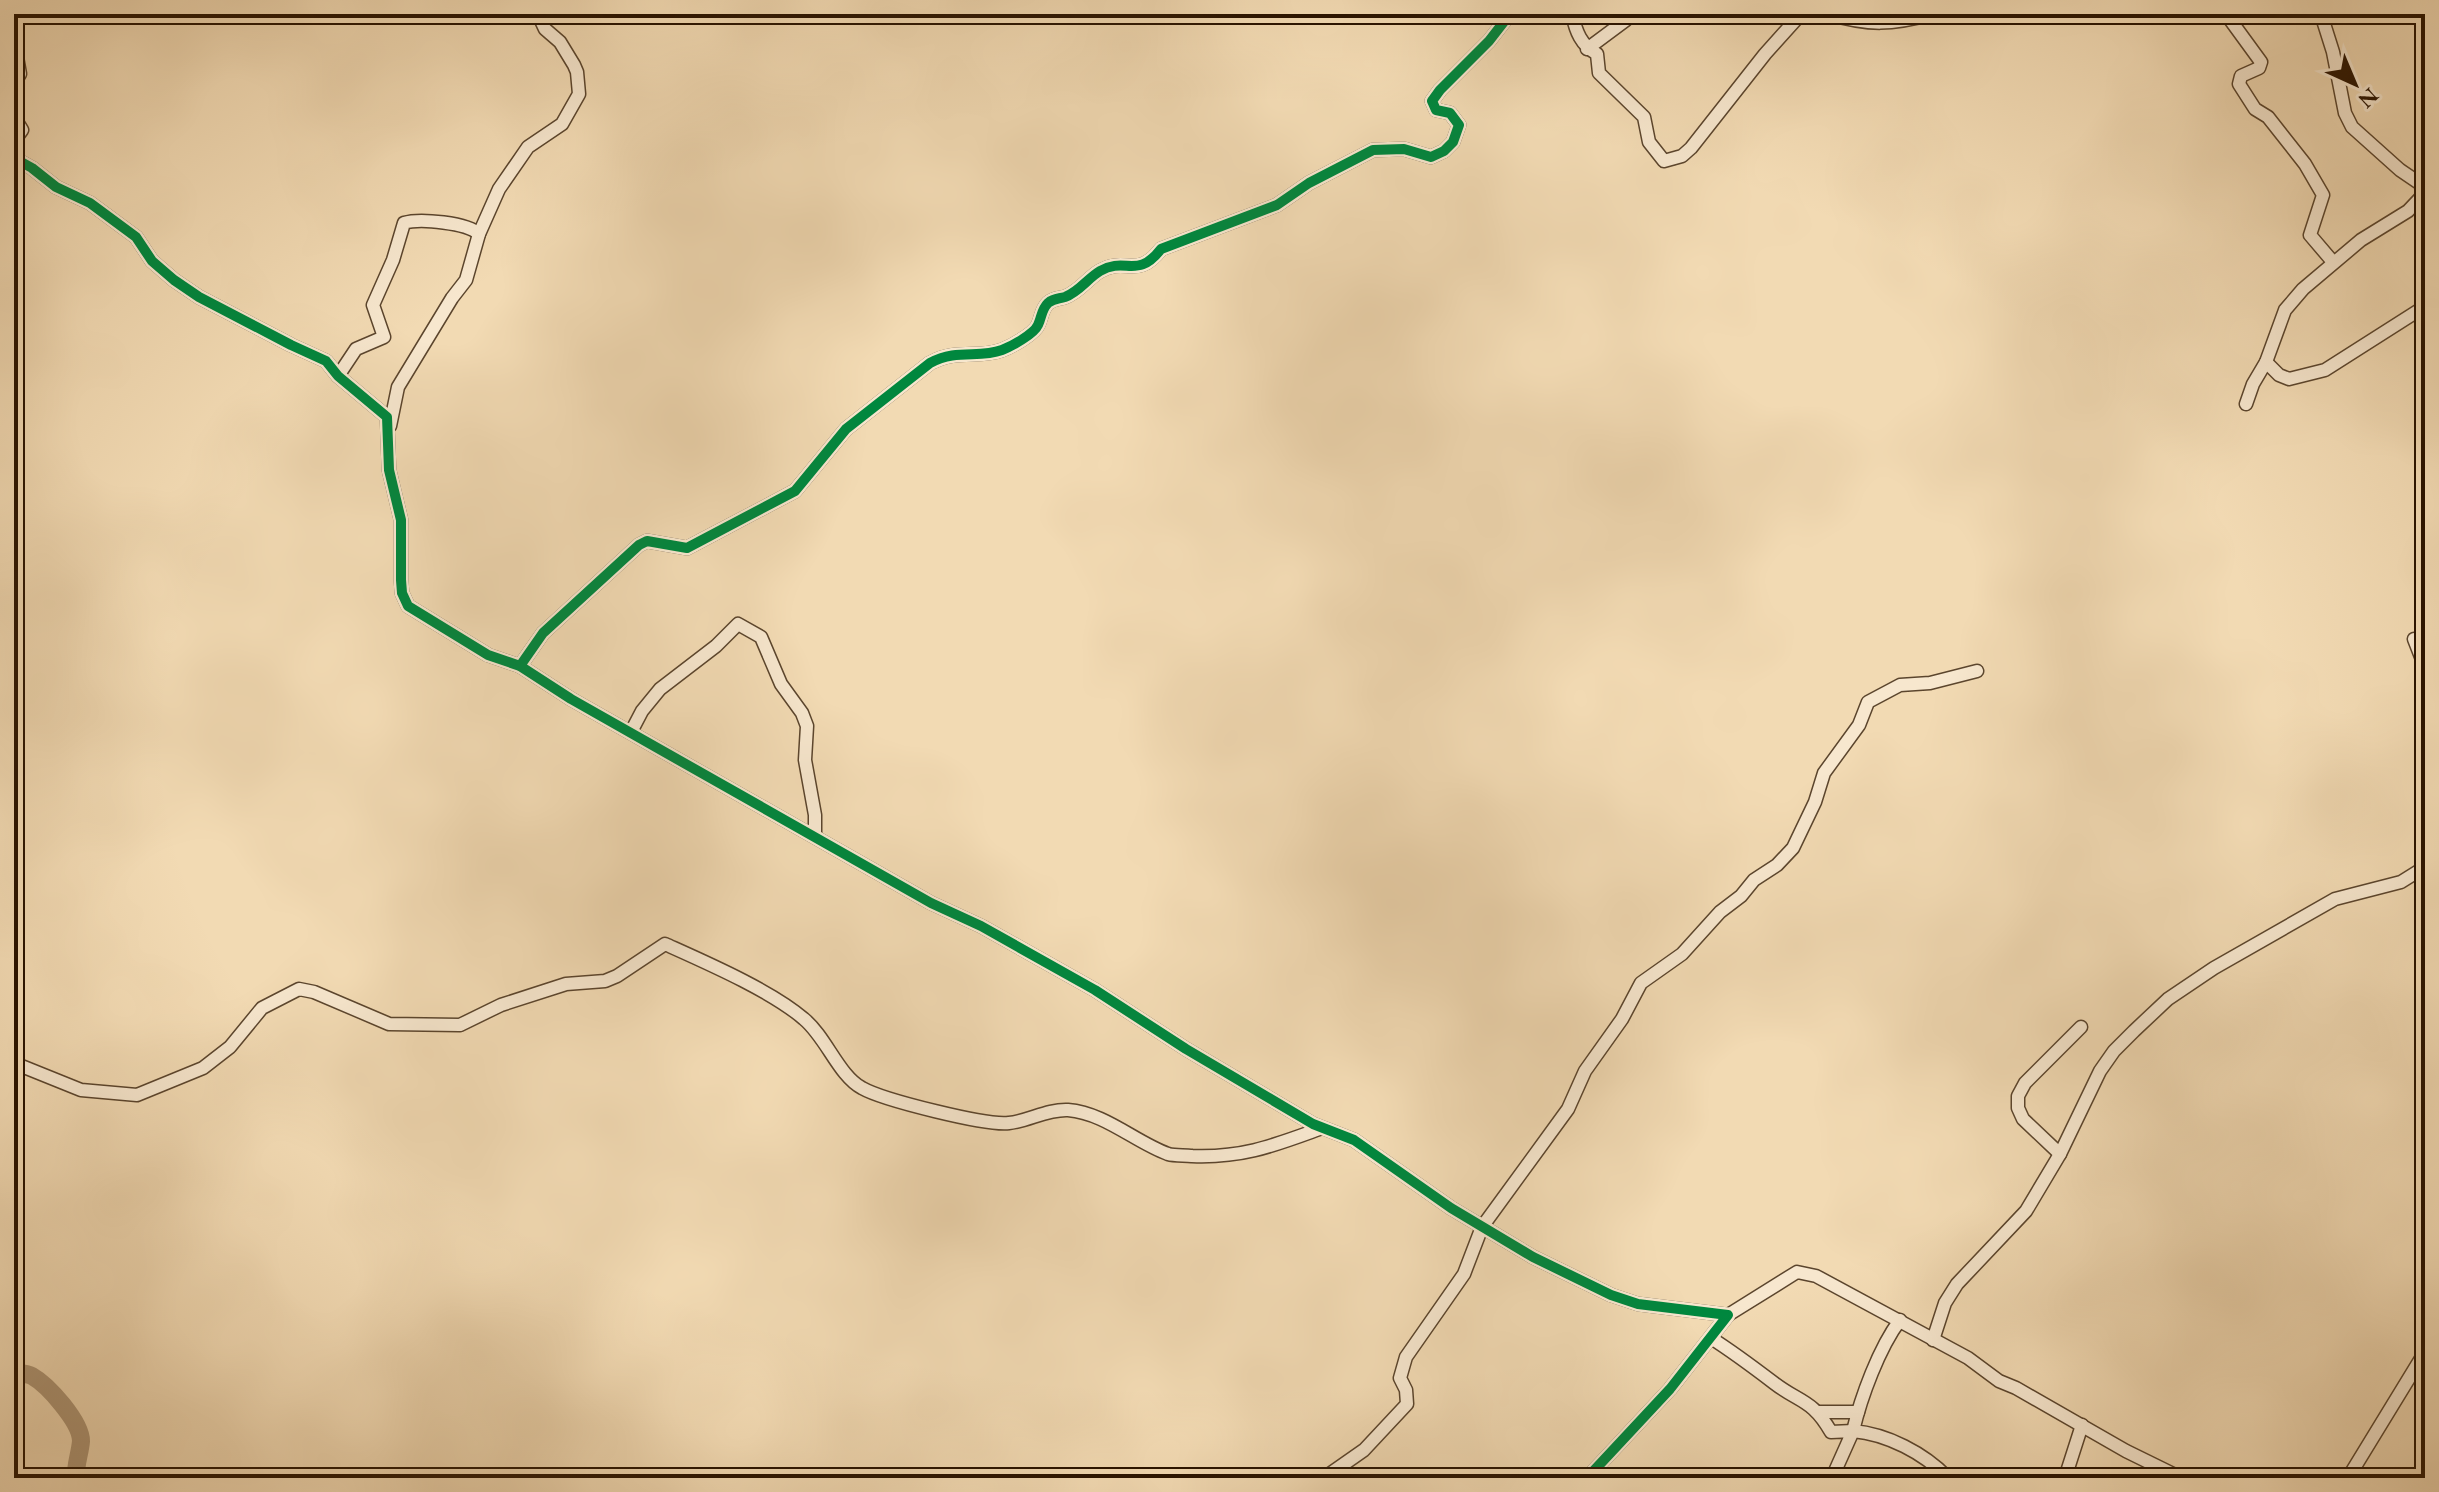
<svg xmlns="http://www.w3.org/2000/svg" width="2439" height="1492" font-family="'EB Garamond',serif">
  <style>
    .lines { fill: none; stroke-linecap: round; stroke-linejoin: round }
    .river { stroke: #ae9676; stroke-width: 18 }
    .minor-casing { stroke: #5b452d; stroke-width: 15 }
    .minor { stroke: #f7e7ce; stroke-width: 12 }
    .cycleway-casing { stroke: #f7e7ce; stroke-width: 15 }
    .cycleway { stroke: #00873e; stroke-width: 10 }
  </style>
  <rect width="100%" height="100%" fill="#f2dab3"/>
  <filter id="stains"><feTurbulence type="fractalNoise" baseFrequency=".0025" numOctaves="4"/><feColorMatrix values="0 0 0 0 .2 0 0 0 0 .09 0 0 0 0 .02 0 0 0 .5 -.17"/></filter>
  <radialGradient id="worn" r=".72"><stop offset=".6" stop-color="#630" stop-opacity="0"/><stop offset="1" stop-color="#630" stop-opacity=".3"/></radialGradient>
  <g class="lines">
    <!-- river -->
    <path class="river" d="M14,1372C20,1373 28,1374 32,1376C48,1385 81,1422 81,1441C80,1454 75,1465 76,1478"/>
    <defs>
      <g id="minor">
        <path d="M1572,14C1576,32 1581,45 1597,54L1599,73L1644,117L1649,142L1664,161L1682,156L1691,148L1765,54L1801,14"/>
        <path d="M1829,14C1869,26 1892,25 1932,14"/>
        <path d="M2226,14L2261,62L2259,68L2241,76L2239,84L2255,109L2268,117L2305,164L2323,195L2310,235L2333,262"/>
        <path d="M2321,14L2333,52L2345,113L2352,127L2400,170L2425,187"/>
        <path d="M14,40L20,74L14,84"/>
        <path d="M1587,49L1626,20L1629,14"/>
        <path d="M14,117L22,130L14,141"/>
        <path d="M14,158L32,168L56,187L90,203L136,237L152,261L174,280L199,297L291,345L326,361L338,376L387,417L389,470L401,520V580L402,593L408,606L488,655L520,666L571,699L931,903L981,926L1095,990L1186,1049L1313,1124L1354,1140L1451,1208L1533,1257L1611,1295L1638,1304L1728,1315L1670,1389L1587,1478"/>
        <path d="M2266,362L2279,375L2289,379L2325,370L2424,307"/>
        <path d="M338,376L356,349L384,337L373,305L393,260L404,223C420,218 468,223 479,234"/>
        <path d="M2246,404L2253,384L2266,362L2285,310L2303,289L2361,240L2408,211L2425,193"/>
        <path d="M390,426L398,387L452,298L466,280L479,234L499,189L528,147L562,124L579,94L577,72L574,65L560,42L545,29L538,14"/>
        <path d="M2414,639L2425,667"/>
        <path d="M520,666L543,633L639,545L647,541L687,548L795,491L846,429L930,363C958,348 978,359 1002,350C1012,346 1034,334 1038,325C1042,317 1041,310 1048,303C1054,298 1058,299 1065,297C1079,292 1088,278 1100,271C1126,256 1137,280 1161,249L1277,205L1309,183L1373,150L1404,149L1431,157L1444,151L1453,142L1459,125L1450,113L1436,110L1432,101L1440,90L1489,41L1510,14"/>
        <path d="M631,732L642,711L660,689L716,646L738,624L761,637L781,684L802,713L807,726L805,760L815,815V836"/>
        <path d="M14,1063L81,1090L137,1095L203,1068L230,1047L262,1008L299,989L314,992L389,1024L460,1025L501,1005L566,984L605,981L617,976L665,944C705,962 772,991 804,1019C826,1037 839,1076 862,1088C883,1100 987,1126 1009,1123C1029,1121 1047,1109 1068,1110C1105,1113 1135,1142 1168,1154C1175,1156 1185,1155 1192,1156C1244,1158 1275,1145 1322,1128"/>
        <path d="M2060,1154L2023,1119L2018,1108V1096L2025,1083L2081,1027"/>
        <path d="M1728,1315L1797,1272L1816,1276L1968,1358L1999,1381L2016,1388L2126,1451L2181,1478"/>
        <path d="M1900,1320C1879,1348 1861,1397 1853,1431C1887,1434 1924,1453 1948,1478"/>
        <path d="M1711,1338C1733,1352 1753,1367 1774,1383C1800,1403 1812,1399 1831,1432L1853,1431L1832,1478"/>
        <path d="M1933,1340L1945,1303L1957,1284L2026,1211L2060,1154L2100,1071L2114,1051L2134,1031L2168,999L2214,968L2335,899L2401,882L2425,867"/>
        <path d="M1819,1412H1858"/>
        <path d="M1324,1478L1364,1450L1407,1404L1406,1390L1400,1378L1406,1357L1464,1274L1482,1227L1568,1109L1585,1071L1622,1019L1641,983L1682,954L1720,912L1741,896L1754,880L1777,865L1793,848L1815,802L1824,773L1859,725L1868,702L1900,685L1930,683L1977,671"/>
        <path d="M2065,1478L2082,1425"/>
        <path d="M2348,1478L2425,1352"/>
      </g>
    </defs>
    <!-- minor casing -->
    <use href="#minor" class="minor-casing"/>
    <!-- minor -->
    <use href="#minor" class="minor"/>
    <defs>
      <g id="cycleway">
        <path d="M14,158L32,168L56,187L90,203L136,237L152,261L174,280L199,297L291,345L326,361L338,376L387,417L389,470L401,520V580L402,593L408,606L488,655L520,666L571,699L931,903L981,926L1095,990L1186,1049L1313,1124L1354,1140L1451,1208L1533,1257L1611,1295L1638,1304L1728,1315L1670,1389L1587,1478"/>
        <path d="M520,666L543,633L639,545L647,541L687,548L795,491L846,429L930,363C958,348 978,359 1002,350C1012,346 1034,334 1038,325C1042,317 1041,310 1048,303C1054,298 1058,299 1065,297C1079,292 1088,278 1100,271C1126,256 1137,280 1161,249L1277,205L1309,183L1373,150L1404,149L1431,157L1444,151L1453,142L1459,125L1450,113L1436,110L1432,101L1440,90L1489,41L1510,14"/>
      </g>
    </defs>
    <!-- cycleway casing -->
    <use href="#cycleway" class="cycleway-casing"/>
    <!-- cycleway -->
    <use href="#cycleway" class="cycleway"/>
  </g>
  <!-- margin -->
  <rect width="2439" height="1492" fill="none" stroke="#f2dab3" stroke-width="48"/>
  <rect x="16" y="16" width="2407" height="1460" fill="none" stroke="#291300" stroke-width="4"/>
  <rect x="24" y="24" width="2391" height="1444" fill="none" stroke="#291300" stroke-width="2"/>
  <!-- north arrow -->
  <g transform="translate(2355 84) rotate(136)" stroke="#f7e7ce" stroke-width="6" paint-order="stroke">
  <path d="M0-6L14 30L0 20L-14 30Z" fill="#291300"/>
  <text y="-12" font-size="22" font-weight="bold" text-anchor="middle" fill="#291300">N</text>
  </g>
  <rect width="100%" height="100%" filter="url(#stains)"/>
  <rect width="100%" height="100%" fill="url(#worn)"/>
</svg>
